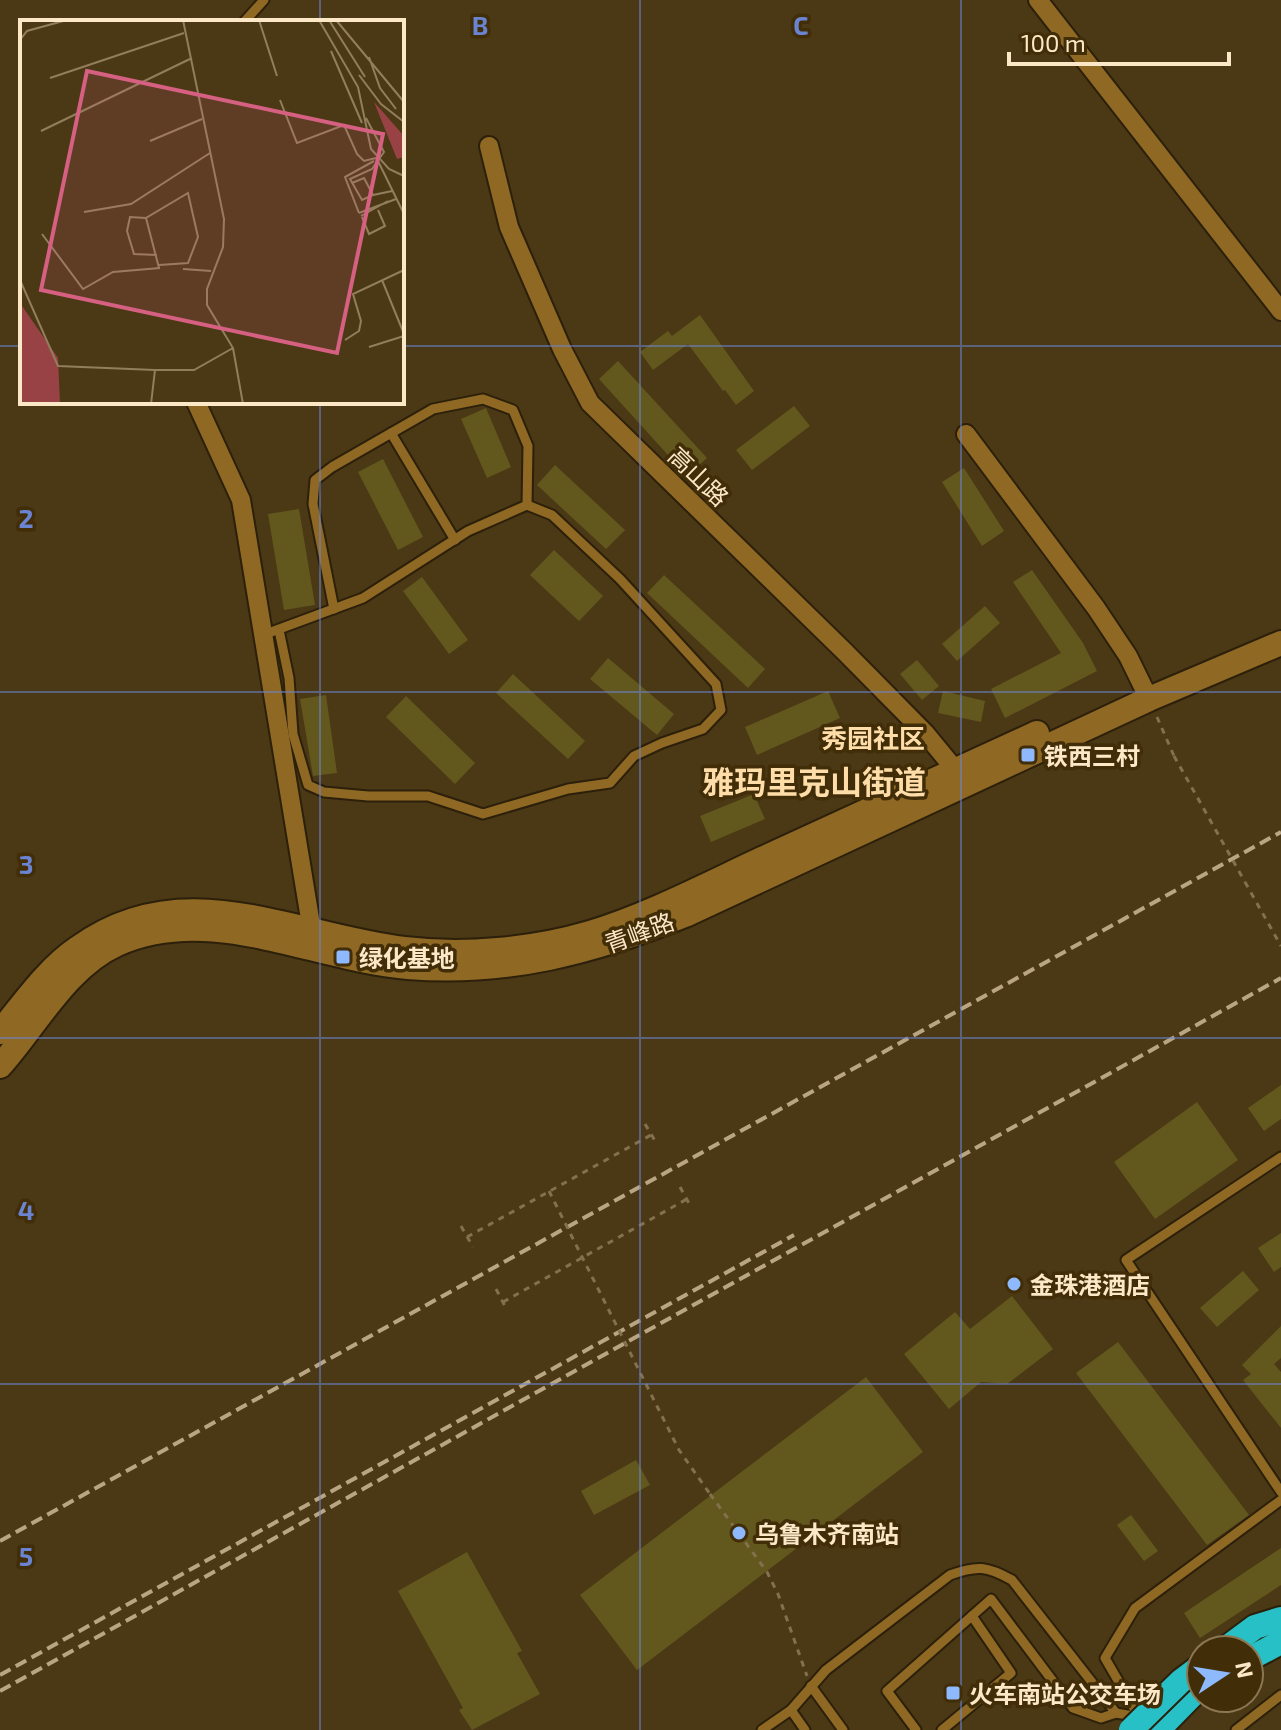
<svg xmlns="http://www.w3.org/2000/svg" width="1281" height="1730" font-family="'Exo 2','Noto Sans SC',sans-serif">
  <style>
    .building { fill: #62581e }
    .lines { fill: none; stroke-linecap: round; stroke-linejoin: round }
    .lane-casing { stroke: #2c200b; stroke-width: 13 }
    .street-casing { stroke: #2c200b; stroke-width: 22 }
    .secondary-casing { stroke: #2c200b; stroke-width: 28 }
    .highway-casing { stroke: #2c200b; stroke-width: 28 }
    .path { stroke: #83704d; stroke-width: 3; stroke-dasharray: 6 6; stroke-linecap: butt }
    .lane { stroke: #8f6924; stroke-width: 9 }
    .street { stroke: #8f6924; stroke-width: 18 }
    .secondary { stroke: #8f6924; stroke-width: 24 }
    .highway { stroke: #27c0c6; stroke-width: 24 }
    .rail { stroke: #b9a583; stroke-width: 4; stroke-dasharray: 12 6; stroke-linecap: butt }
    .highway-bridge-casing { stroke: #2c200b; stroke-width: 28; stroke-linecap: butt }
    .path-bridge { stroke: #83704d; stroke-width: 3; stroke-dasharray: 6 6; stroke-linecap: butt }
    .highway-bridge { stroke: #27c0c6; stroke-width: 24 }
    .grid { fill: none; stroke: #6b84d2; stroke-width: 2; stroke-opacity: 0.55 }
    .poi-dot { fill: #8eb9fc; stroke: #412d08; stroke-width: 3 }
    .labels { text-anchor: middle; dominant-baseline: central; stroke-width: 7; stroke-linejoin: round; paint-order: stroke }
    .street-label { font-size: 24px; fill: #fce7c7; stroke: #412d08 }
    .poi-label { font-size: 24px; font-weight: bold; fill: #fce7c7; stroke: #412d08; text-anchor: start }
    .neighbourhood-label { font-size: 26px; font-weight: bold; fill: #fedda8; stroke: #412d08 }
    .district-label { font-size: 32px; font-weight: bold; fill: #fedda8; stroke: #412d08 }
    .inset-road { fill: none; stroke: #927e5c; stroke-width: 2 }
    .view { fill: #d66081; fill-opacity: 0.15; stroke: #d66081; stroke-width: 4 }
    .inset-edge { fill: none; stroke: #fce7c7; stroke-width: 4 }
    .grid-label { font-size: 26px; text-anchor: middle; font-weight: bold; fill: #6b84d2; stroke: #412d08; stroke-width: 7; stroke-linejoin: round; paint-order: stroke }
  </style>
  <rect width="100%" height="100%" fill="#4b3814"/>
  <!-- building -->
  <g class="building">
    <path d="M700,315L754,391L736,405L725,390L723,391L688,344L653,370L640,352L668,331L672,336Z"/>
    <path d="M618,361L707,458L687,476L599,379Z"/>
    <path d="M794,406L810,426L752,470L736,450Z"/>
    <path d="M486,408L511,467L487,478L461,419Z"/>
    <path d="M383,459L423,537L398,550L358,472Z"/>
    <path d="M555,465L625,530L606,549L537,485Z"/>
    <path d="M964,468L1004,531L982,546L942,482Z"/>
    <path d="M299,509L315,605L284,610L268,514Z"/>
    <path d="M554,550L603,596L579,621L530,575Z"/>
    <path d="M1032,570L1083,643L1097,671L1005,718L991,689L1061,653L1013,582Z"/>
    <path d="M664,575L765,669L748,688L647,593Z"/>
    <path d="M422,577L468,640L449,654L403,591Z"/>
    <path d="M985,606L1000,623L957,661L942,644Z"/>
    <path d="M608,658L674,714L657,735L590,679Z"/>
    <path d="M917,660L939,686L922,700L900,674Z"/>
    <path d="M513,674L585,741L568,759L496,693Z"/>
    <path d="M828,691L840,718L757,755L745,727Z"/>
    <path d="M943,691L985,701L981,722L938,713Z"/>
    <path d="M326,695L337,773L313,776L300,699Z"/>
    <path d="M406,696L475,763L455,784L386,717Z"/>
    <path d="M754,794L765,819L711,842L700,816Z"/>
    <path d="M1281,1085V1119L1264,1131L1248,1108Z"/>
    <path d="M1197,1102L1238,1160L1155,1219L1114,1162Z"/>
    <path d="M1281,1233V1267L1274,1272L1258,1248Z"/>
    <path d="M1243,1271L1259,1290L1217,1327L1200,1308Z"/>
    <path d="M1012,1296L1053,1349L1007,1384L981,1382L949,1409L904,1354L955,1312L970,1329Z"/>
    <path d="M1281,1326V1358L1274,1364L1281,1372V1428L1243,1380L1251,1374L1242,1365Z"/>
    <path d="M1118,1342L1249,1515L1207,1545L1076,1373Z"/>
    <path d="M866,1377L923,1452L637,1670L580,1595Z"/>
    <path d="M636,1460L650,1485L594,1515L581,1491Z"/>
    <path d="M1131,1515L1158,1551L1144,1561L1117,1525Z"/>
    <path d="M1281,1548V1585L1200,1638L1184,1613Z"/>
    <path d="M467,1552L522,1651L517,1653L540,1694L472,1730L459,1710L463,1708L398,1591Z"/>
  </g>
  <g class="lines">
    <defs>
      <g id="lane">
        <path d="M244,22L264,0"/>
        <path d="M391,433L455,540"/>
        <path d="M334,609L313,504L315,480L332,467L433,409L483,399L513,410L528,446L527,505"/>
        <path d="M263,635L363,598L468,531L527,505L552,515L620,579L716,684L721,710L703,729L662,743L634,756L610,783L568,789L483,814L428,796H368L324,792L308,785L293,734L289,678L279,630"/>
        <path d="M1281,1157L1126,1260L1281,1492"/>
        <path d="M811,1686L843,1730"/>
        <path d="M1139,1717L1105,1658L1135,1608L1281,1500"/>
        <path d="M762,1730L791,1710"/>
        <path d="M805,1730L791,1710L826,1670L950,1575C977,1565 987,1566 1012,1580L1116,1713"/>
        <path d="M916,1730L887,1691L991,1599L1073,1708L1101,1718L1116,1713L1139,1717"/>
        <path d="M942,1730L1011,1673L972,1616"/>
        <path d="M1236,1730L1281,1695"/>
      </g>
      <g id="street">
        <path d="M1038,0L1281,311"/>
        <path d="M489,146L509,227L562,349L590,403L845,652L925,733L962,778"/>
        <path d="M196,402L241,500L312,931"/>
        <path d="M966,434L1096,608L1128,656L1149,699"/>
      </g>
      <g id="secondary">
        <path d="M0,1032C24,1003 46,970 78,948C183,872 291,935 404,949C464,956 532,950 590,933C649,915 706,885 762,859C854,817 945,775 1037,733"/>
        <path d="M0,1066C36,1026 66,967 117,944C211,902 312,959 408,967C506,975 594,952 685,915L1149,699L1281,643"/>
      </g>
      <g id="highway">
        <path d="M1224,1650L1255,1627L1281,1619"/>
        <path d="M1249,1659L1281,1642"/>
        <path d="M1158,1730L1201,1686"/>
      </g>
    </defs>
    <!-- lane casing -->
    <use href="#lane" class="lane-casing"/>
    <!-- street casing -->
    <use href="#street" class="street-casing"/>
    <!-- secondary casing -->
    <use href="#secondary" class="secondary-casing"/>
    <!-- highway casing -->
    <use href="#highway" class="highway-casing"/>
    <!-- path -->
    <g class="path">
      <path d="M1157,717L1174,756"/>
      <path d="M1245,882L1281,946"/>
      <path d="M645,1124L657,1144"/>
      <path d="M680,1187L691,1207"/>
      <path d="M461,1226L473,1247"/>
      <path d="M467,1237L651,1135"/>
      <path d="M496,1289L507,1310"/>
      <path d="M503,1302L687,1199"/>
      <path d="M710,1494L767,1572L778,1594L807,1676"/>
    </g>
    <!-- lane -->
    <use href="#lane" class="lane"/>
    <!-- street -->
    <use href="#street" class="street"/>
    <!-- secondary -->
    <use href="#secondary" class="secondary"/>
    <!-- highway -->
    <use href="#highway" class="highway"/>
    <!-- rail -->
    <g class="rail">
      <path d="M0,1541L1281,832"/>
      <path d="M0,1675L794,1235"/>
      <path d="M0,1691L1281,978"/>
    </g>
    <defs>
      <path id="highway-bridge" d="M1131,1730L1181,1681L1201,1666"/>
    </defs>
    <!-- highway-bridge casing -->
    <use href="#highway-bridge" class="highway-bridge-casing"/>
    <!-- path-bridge -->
    <g class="path-bridge">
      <path d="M1174,756L1245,882"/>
      <path d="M549,1191L679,1450L710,1494"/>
    </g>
    <!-- highway-bridge -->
    <use href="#highway-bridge" class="highway-bridge"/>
  </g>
  <!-- grid -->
  <path class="grid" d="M320,0V22M640,0V1730M961,0V1730M0,346H22M402,346H1281M320,402V1730M0,692H1281M0,1038H1281M0,1384H1281"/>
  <!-- markers -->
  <g class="poi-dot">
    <rect x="1020" y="747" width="16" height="16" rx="4"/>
    <rect x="335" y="949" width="16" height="16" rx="4"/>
    <circle cx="1014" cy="1284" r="8"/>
    <circle cx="739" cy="1533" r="8"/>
    <rect x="945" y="1685" width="16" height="16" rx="4"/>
  </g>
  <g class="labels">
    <!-- street labels -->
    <g class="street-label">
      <text transform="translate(699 476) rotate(44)">高山路</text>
      <text transform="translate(639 932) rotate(-20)">青峰路</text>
    </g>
    <!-- poi labels -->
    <g class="poi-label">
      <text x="1044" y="755">铁西三村</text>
      <text x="359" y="957">绿化基地</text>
      <text x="1030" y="1284">金珠港酒店</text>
      <text x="755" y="1533">乌鲁木齐南站</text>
      <text x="969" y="1693">火车南站公交车场</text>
    </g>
    <!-- neighbourhood labels -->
    <g class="neighbourhood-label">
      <text x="873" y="737">秀园社区</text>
    </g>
    <!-- district labels -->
    <g class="district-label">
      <text x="814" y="781">雅玛里克山街道</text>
    </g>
  </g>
  <!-- overview -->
  <g transform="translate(20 20)">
    <rect width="384" height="384" fill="#4b3814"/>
    <path d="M354,82L384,116V137L377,139ZM0,283L38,338L40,384H0Z" fill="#994246"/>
    <path class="inset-road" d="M163,0L204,199L203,227L187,269V285L213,328L223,384M239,0L257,56M299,0L338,67L351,129L369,149L384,156M309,0L345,57M316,0L384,82M0,20L7,11L47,0M311,31L342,103M349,37L360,68L376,89M339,55L361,84L384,102M30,58L164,13M260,80L277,123L324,105L337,134L344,141L356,138M346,98L364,132L352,149L330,159L342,180L353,175M21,111L172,38M130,121L182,99M358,141L384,194M332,163L344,158L353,175L372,171M64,192L111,184L190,133M339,193L325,157L354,141M339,193L376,179M341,196L368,181M342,197L349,214L365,206L358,190M126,198L110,197L107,211L114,234L137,235M22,214L63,269L93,252L140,248M139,245L168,243L178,217L168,173L126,198L139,248M163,249L191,251M0,260L38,346L135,350M362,260L384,314M325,320L339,311L341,301L333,274L384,250M349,327L384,316M131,384L135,350H174L213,328"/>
    <path class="view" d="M67,51L363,114L317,333L21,270Z"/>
    <rect width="384" height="384" class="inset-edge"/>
  </g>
  <g class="grid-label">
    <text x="480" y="35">B</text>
    <text x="801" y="35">C</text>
    <text x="26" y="528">2</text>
    <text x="26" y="874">3</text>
    <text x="26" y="1220">4</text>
    <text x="26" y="1566">5</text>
  </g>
  <!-- north arrow -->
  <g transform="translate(1225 1674) rotate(78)"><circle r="38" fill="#412d08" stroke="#8c7754" stroke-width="2"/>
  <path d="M0-6L14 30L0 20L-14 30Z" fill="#8eb9fc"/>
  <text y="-12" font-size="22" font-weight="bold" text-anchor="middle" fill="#fce7c7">N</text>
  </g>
  <!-- scale -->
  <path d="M1009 52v12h220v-12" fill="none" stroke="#fce7c7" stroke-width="4"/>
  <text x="1021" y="52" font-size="24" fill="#fce7c7" stroke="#412d08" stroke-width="6" paint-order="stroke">100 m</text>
</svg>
